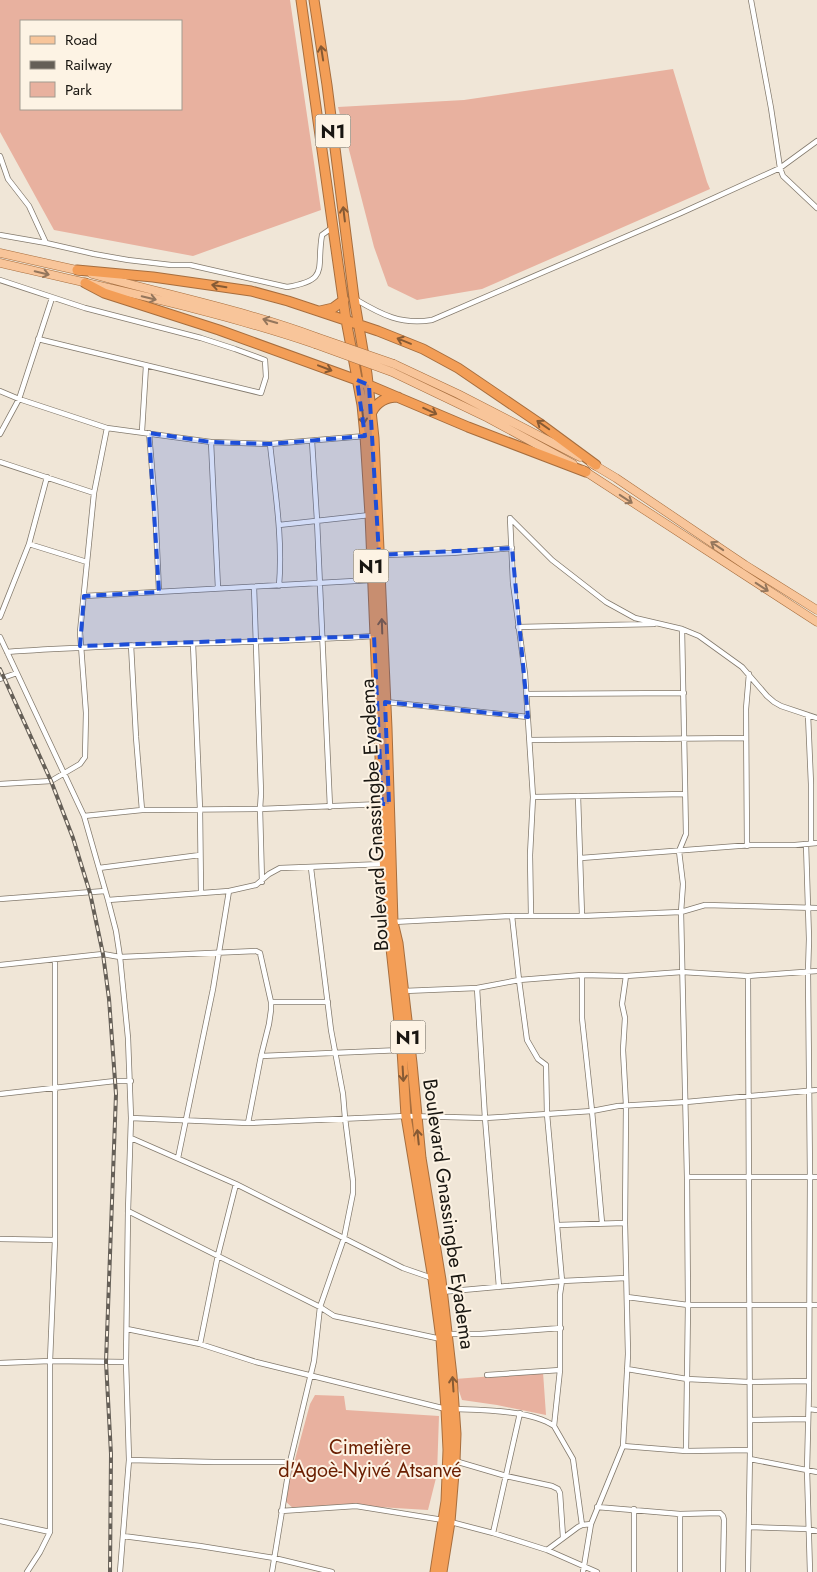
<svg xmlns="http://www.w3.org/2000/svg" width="817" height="1572" font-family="Jost,sans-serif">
	<rect width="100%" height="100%" fill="#f0e6d7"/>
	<!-- green -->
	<path fill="#e8b19f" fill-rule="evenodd" d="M0 0H290L321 210 193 256 54 230 0 132ZM21 21H181V109H21Z
		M673 69 707 182 710 189 482 289 417 300 388 286 374 247 338 107 464 100Z
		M543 1372 546 1415 497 1405 462 1400 455 1379Z
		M315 1395 344 1396 346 1410 439 1416 437 1474 428 1510 345 1505 295 1510 284 1500 310 1404Z"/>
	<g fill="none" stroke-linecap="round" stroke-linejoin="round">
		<!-- street casing -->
		<g stroke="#837a6d" stroke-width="6">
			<path id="street" d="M751 0 771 108 780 168 783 176 817 208
				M0 156 8 179 29 206 46 243
				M0 235 46 243 94 254 128 260 171 265H190L287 287C330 280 316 269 322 235L333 227
				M0 280 85 308 201 338 235 349 265 360 266 377 261 393 38 339
				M355 299C382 315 401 325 432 320L681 213 780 168 817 141
				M0 391 19 399 107 428 211 442 270 444 365 436
				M142 431 146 366
				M149 433 155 504 159 592
				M0 434 19 399 52 298
				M312 441 317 520 330 807
				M211 442 218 588
				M270 444C275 491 283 538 279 586
				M0 462 94 493
				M510 518 513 583 525 674 533 797 530 855 531 916
				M511 519 552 560 606 602 635 618 682 629 699 636 742 667 767 696 774 702 781 706 817 718
				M279 525 370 515
				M29 544 87 562
				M380 555 452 553 512 548
				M254 587 261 793 260 809 262 882
				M84 596 373 580
				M0 617 29 544 47 477
				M518 627 654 624
				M682 629 686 834 679 851 683 884 681 912 687 1177 688 1305 686 1451
				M0 637 84 816 108 900 116 931 120 957 128 1038 131 1118 128 1211 126 1362 129 1460 120 1572
				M193 644 200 809 201 893
				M131 645 136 737 142 810
				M7 652C129 643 252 644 374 636
				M0 679 17 673
				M527 694 684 693
				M386 702 528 717
				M808 715 811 784V843
				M530 740 745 738
				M0 784 51 781 80 764 85 757 86 713 80 632 94 493 107 428
				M578 796 582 916
				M533 797 685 794
				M84 816 142 810 260 809 383 804
				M806 844 809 939 808 972 810 1177 809 1389 807 1470 810 1572
				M747 846 746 709 749 674
				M581 858 751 845H795L817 843
				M99 868 200 855
				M0 899 105 891
				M108 900 229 891 256 885 269 874 280 868 384 864
				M512 916 519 980 527 1040 538 1059 546 1065 547 1114 562 1281 560 1294V1370L554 1426
				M393 922 512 916H582L681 912 705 905 817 908
				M0 965 103 954 120 957 256 951 260 953 271 1002V1010L269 1024 261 1056
				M582 975V1018L592 1111 602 1223
				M748 976 750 1450 748 1572
				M477 988 485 1118 499 1287
				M404 991 477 988 519 980 582 975 626 976 682 972 748 976 817 971
				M271 1002H328
				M0 1094 115 1081H131
				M131 1118 248 1123 406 1116 485 1118 547 1114 592 1111 618 1106 686 1102 817 1090
				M248 1123 261 1056 402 1050
				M131 1138 236 1184 403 1268 432 1278
				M178 1158 213 989 229 891
				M687 1177H817
				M128 1211 320 1307 334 1316 441 1339
				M558 1225 625 1223
				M0 1239 55 1240
				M441 1292 562 1281 626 1278
				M627 1297 688 1305H817
				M127 1329 200 1344 256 1362 446 1409
				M449 1334H480L561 1328
				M200 1344 218 1255 236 1184
				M0 1363 50 1361 126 1362
				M627 1369 687 1379 749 1382 809 1381
				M487 1375 560 1370
				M454 1409C482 1410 531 1410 554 1426L573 1459 582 1525
				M809 1409 817 1410
				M750 1420 808 1419
				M623 1446 686 1451 750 1450
				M750 1459 817 1472
				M129 1460 214 1462H290
				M455 1461 506 1476 552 1486 558 1489 560 1493 563 1537
				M597 1507 680 1514 720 1513 723 1516 724 1520 723 1572
				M634 1509V1572
				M281 1511 356 1506 443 1520 493 1533 547 1550 597 1572
				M680 1514V1572
				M0 1521 50 1532
				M749 1527 808 1529 817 1531
				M493 1533 520 1413
				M123 1536 200 1546 274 1558 332 1572
				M547 1550 578 1527 582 1525 591 1524
				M27 1572 40 1552 50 1532V1361L55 1240V960
				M272 1572 290 1462 314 1361 320 1307 344 1238 353 1193V1181L345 1118 343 1094 331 1030 311 868
				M583 1572 591 1524 623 1446 628 1354 625 1223 626 1105 623 1050 625 1018 622 1004 626 976"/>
		</g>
		<!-- primary casing -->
		<g stroke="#a76e3e" stroke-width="9">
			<path id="primary" d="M0 253 81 271
				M0 263C106 288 212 309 315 344
				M92 274C167 295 243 310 316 337
				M394 364 458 394 580 457
				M392 372 488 418 573 464
				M591 463 616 478 745 565 817 610
				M583 470 817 622"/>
		</g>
		<!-- highway casing -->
		<g stroke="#a76e3e" stroke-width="11">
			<path id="highway" d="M301 0 332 221 346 320 362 405 365 436 370 515 386 902 402 1050 406 1116 433 1279 441 1339 446 1409 448 1450 446 1501 435 1572
				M314 0 327 85 354 298 367 374 374 438 387 728 393 922 398 943 412 1063 421 1158 441 1280 452 1376 456 1434 455 1461 450 1522 442 1572
				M77 270 153 277 251 291 288 301 378 331 423 349 458 368 539 423 596 465
				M85 283 104 293 219 330 357 380 468 427 586 472
				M320 311 333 308 344 300
				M372 412C377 402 386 397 398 397"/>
		</g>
		<!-- street -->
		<use href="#street" stroke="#fff" stroke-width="4.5"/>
		<!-- primary -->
		<use href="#primary" stroke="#f8c59a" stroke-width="8"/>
		<!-- highway -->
		<use href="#highway" stroke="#f39e57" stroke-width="9"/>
		<!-- rail casing -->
		<g stroke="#655f57" stroke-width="4">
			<path id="rail" d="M0 669 51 781 73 838 90 893 103 954 109 999 116 1094 106 1362 111 1454 110 1572"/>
		</g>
		<!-- rail -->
		<use href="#rail" stroke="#fdf3e4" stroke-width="2" stroke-dasharray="5.5" stroke-linecap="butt"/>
		<!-- primary-bridge casing -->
		<g stroke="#a76e3e" stroke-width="9" stroke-linecap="butt">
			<path id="primary-bridge" d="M316 337 394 364
				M315 344 392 372"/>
		</g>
		<!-- primary-bridge -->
		<use href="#primary-bridge" stroke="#f8c59a" stroke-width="8"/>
	</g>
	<!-- one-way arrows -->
	<defs><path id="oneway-shaft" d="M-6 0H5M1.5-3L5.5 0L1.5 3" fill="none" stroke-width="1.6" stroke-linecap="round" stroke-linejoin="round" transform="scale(1.25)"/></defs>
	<g stroke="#865a34">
		<use href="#oneway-shaft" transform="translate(322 53) rotate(-99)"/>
		<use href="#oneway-shaft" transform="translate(344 214) rotate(-97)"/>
		<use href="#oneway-shaft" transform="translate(219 286) rotate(-171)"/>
		<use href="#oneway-shaft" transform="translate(404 341) rotate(-158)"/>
		<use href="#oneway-shaft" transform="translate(325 368) rotate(21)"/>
		<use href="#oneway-shaft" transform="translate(430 411) rotate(25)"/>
		<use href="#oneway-shaft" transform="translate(363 417) rotate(84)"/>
		<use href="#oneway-shaft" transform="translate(543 425) rotate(-145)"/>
		<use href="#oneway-shaft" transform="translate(382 626) rotate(-92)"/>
		<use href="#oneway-shaft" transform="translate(403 1074) rotate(87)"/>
		<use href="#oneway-shaft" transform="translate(418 1137) rotate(-96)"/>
		<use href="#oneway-shaft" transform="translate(453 1384) rotate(-94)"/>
	</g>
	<g stroke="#94765c">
		<use href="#oneway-shaft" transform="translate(42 273) rotate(13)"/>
		<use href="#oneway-shaft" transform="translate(149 298) rotate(14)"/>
		<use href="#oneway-shaft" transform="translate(270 321) rotate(-164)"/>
		<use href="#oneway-shaft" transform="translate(626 499) rotate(33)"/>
		<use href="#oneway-shaft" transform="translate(717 546) rotate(-146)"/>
		<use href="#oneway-shaft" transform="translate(762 587) rotate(33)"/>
	</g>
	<!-- marked area -->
	<path fill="#1d4ed8" fill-opacity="0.2" stroke="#1d4ed8" stroke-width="4" stroke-dasharray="10 6" stroke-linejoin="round" d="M357 380 369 385 379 555 512 548 528 717 385 702 389 804H382L374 636 80 646 84 596 159 592 149 433 211 442 270 444 365 436Z"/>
	<g text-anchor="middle" stroke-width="4" stroke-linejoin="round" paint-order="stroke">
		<!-- shield labels -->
		<g fill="#fdf3e4" stroke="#5d5850" stroke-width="1">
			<rect x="315.5" y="114.5" width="35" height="33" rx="4"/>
			<rect x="353.5" y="549.5" width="35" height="33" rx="4"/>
			<rect x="390.5" y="1020.5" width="35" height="33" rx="4"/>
		</g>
		<g font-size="19" font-weight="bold" fill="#191611">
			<text x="333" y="138">N1</text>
			<text x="371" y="573">N1</text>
			<text x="408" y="1044">N1</text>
		</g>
		<!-- street labels -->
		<g font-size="20" fill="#191611" stroke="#fdf3e4">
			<text transform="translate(374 815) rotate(-93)" y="7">Boulevard Gnassingbe Eyadema</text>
			<text transform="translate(449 1214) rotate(82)" y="7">Boulevard Gnassingbe Eyadema</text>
		</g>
		<!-- park labels -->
		<g font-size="20" fill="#6a1e00" stroke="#fdf3e4">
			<text x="370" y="1454">Cimetière<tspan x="370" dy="23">d'Agoè-Nyivé Atsanvé</tspan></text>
		</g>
	</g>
	<!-- legend -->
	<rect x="20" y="20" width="162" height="90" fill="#fdf3e4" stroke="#a29b90"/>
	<rect x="30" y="36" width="25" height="8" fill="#f8c59a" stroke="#a29b90"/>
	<text x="65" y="45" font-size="15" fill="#191611">Road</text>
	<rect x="30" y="61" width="25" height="8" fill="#655f57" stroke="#a29b90"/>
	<text x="65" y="70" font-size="15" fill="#191611">Railway</text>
	<rect x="30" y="82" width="25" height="15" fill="#e8b19f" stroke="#a29b90"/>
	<text x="65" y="95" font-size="15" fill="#191611">Park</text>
</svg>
